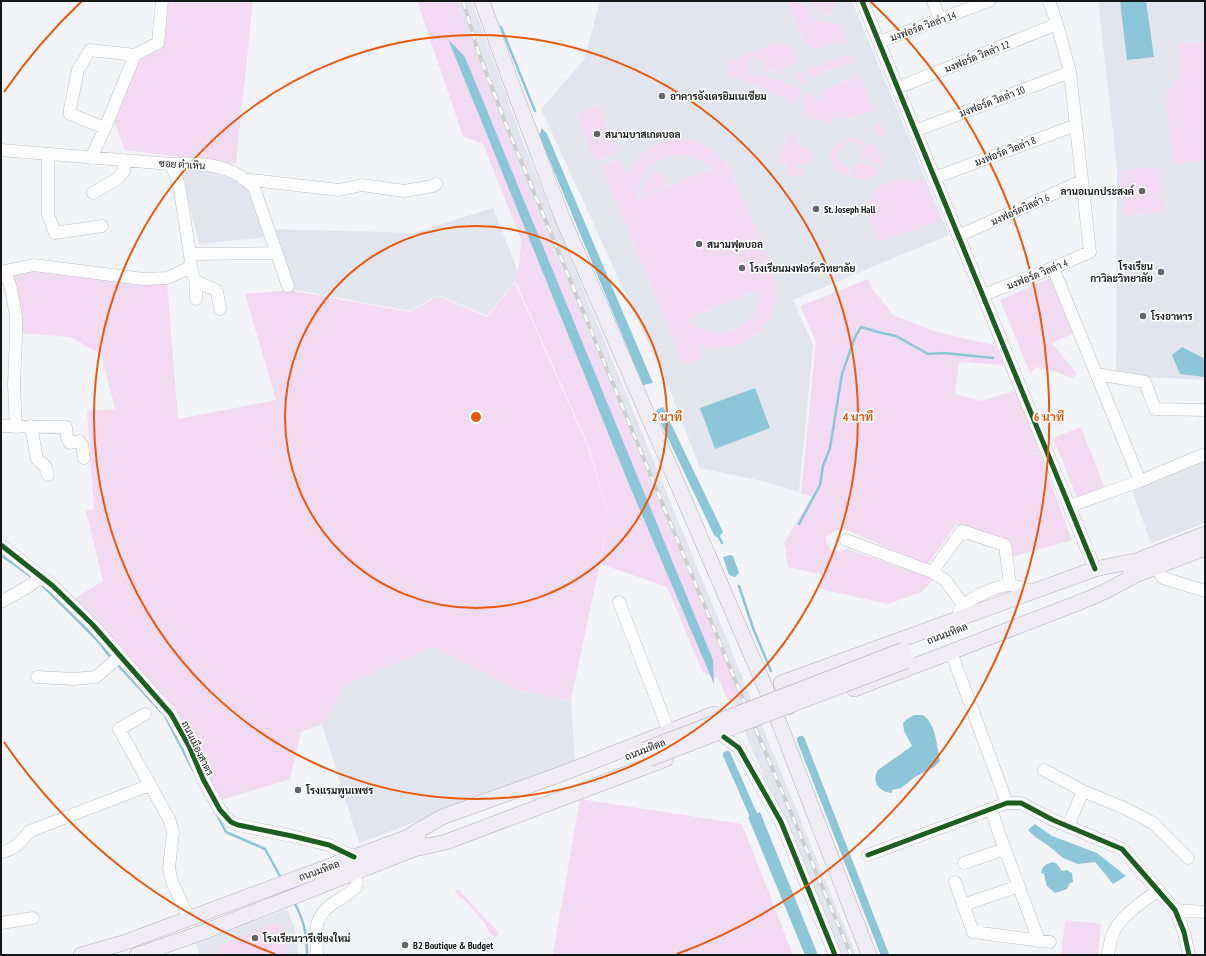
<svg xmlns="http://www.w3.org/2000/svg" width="1206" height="956" font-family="'PT Sans Narrow',Sarabun,sans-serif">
	<rect width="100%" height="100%" fill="#f3f4f7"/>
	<!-- built -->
	<path fill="#e3e5ee" d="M453 1H472L523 142 856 955H841L751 747 649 489 507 151Z
		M600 1H852L949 235 793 300 813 345 799 492 766 482 700 468 671 393 541 109 584 60Z
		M1098 1H1205V380L1116 376 1117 169Z
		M180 169 217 171 252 187 267 237 199 244Z
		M493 208 520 276 487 316 438 295 409 311 290 289 275 229 413 233Z
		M1205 461V523L1151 543 1132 490Z
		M433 647 518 690 571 700 575 763 359 843 322 724 347 684Z
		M287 909 296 932 298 955H199L197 944Z"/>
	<!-- green -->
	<path fill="#f2dbf2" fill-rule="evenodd" d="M165 1H253L236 164 125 150 114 121 139 57 157 49Z
		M417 1H456L513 153 739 695 728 701 718 678 703 673 667 587 601 564 606 534 571 700 518 690 433 647 347 684 322 724 301 732 290 779 218 801 188 731 176 709 72 600 103 581 86 511 94 509 87 411 115 409 101 354 70 337 19 333 9 273 35 267 167 282 178 419 276 400 245 294 289 290 409 312 438 296 487 317 515 283 588 447 608 514 589 447 515 280 519 267 521 239 483 144 463 136Z
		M787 1H797L805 5C808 16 816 22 828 23 832 23 834 22 838 23L847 43 843 44 841 39C834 42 825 48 818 49 802 51 792 12 787 1Z
		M812 1H836C836 7 834 11 829 15 820 15 814 10 812 1Z
		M1178 42H1205V160L1173 164 1166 95 1181 72Z
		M777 43 790 47 798 60 797 63 783 69 782 70 784 75 768 69 767 71 763 68 765 61 753 55 746 71 758 77 761 71 766 73 765 76 773 79 774 78 801 89 796 103 726 73 730 64 726 62Z
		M851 53 856 65 852 66 850 62 810 78 807 70Z
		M802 71 807 81 805 83 797 80 795 76 796 74Z
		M860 74 874 111 849 119 837 116 829 123 801 113 804 105 801 103 806 93 820 99 824 90Z
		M598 104 617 152 595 162 576 115Z
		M880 121 887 139 877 134 873 125Z
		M789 133 796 136 794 143 813 151 807 166 796 163 795 167 806 171 804 176 798 173 796 178 785 174 788 165 777 160Z
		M850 138 864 141 859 147C854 141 852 140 844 142L838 152V160L845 166 850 167 849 175C845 173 840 173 837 170 835 169 833 165 832 162 828 149 838 140 850 138Z
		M680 139C702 141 718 150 730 169 738 188 746 207 755 226 771 262 794 311 750 339 734 349 715 350 697 344L703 358 684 366 601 166 620 158 627 175C637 153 655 141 680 139ZM675 155C689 154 701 159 710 169L638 199C637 175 653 158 675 155ZM760 290C759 329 716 347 687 319Z
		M868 142C877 148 884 154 883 166L863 158 860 151Z
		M857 162 859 164 863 162 881 171C872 179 864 180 852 177L854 164Z
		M1159 167 1163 212 1124 216 1120 170Z
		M654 169 663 177 668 185 645 194 641 190Z
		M904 179 908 182H913L924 179 940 221 879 241 865 210 874 192 877 187Z
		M1051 278 1074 333 1052 343 1077 374 1072 378 1054 371 1036 367 1030 373 1000 300Z
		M868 279 872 288 893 315 931 330 957 337 995 345 1004 365 959 362 955 394 981 401 1017 390 1072 540 1012 557 1007 543 956 525 927 565 842 528 826 536V541L831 550 840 552 847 549 935 579 921 592 888 604 820 589 823 575 788 567 784 543 812 496 801 494 816 342 800 306Z
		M1081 427 1105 489 1078 500 1053 438Z
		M580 799 742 824 793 955H556L553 954Z
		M456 889 459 890 499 933 498 936 495 937 489 932 484 922 464 900 458 896 455 891Z
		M1065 920 1101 924 1098 955H1061Z
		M279 922 288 948 289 955H218L217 947Z"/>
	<!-- water -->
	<path fill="#8ec6d9" d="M1120 1H1146L1154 57 1127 60Z
		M448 39 465 57 713 660 714 684 628 482Z
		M542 128 547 134 653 383 643 385 539 135Z
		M1182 347 1203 358 1205 357V377L1180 374 1172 355Z
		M755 388 770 428 715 449 700 408Z
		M663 407 723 532 718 538 714 535 655 411Z
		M730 555 733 556 739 573 735 577 729 575 723 557Z
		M914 715H923C936 724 937 746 940 761L934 767 915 777 901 788 892 790V793C879 792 871 782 878 770L912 746 904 731 903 723 907 719Z
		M760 812 818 955H805L748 817Z
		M1035 824 1052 836 1097 853 1126 876 1113 884 1095 862 1078 864 1063 858 1049 846 1035 837 1028 830Z
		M1053 862 1057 864 1062 871 1067 870 1072 873 1073 882 1070 883 1067 889 1055 893 1047 886 1044 874 1041 873C1043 865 1046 864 1053 862Z"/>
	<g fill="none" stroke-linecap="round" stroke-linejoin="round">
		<!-- stream -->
		<path stroke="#8ec6d9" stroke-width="2.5" d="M501 27 535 111
			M799 524 820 485 823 466 830 448 842 374 855 337 861 327 878 332 896 336 928 354 944 353 993 358
			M718 535 722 543
			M1 555 33 578
			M43 586 97 640 111 658
			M739 586 753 628 771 671
			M116 663 165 716 193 770
			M216 813 226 832 265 849 281 878
			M294 902C304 920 307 934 307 955"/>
		<!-- canal -->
		<path stroke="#8ec6d9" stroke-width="8" d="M801 740 885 955
			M727 755 757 823"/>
		<!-- minor casing -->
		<g stroke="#c0c1c3" stroke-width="13">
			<path id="minor" d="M862 1 1095 569
				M933 1 940 20
				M879 42 989 1
				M897 88 1057 24
				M105 128 70 114V109L78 70 90 50 135 55
				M915 131 1070 72
				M1 150 171 164C199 162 235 165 254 188L288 286
				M48 154V214L55 233 102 226
				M91 158 105 128 135 55 158 43 162 1
				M934 178 1076 125
				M243 179 339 190 362 185 404 191 433 186 436 184
				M93 193 117 179 124 171 123 160
				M958 236 1082 181
				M190 254 277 253
				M191 266C193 287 203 282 217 291L220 309
				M1053 268 1140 481
				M5 271 11 288 16 316V337L14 385 16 427
				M1 272 34 265 143 279 167 278 185 270 191 266 190 254 179 185 171 164
				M196 282V299
				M983 295 1053 268 1090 252 1070 72 1057 24 1049 1
				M1096 374 1145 382 1155 409 1205 410
				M1 426 66 427 67 438 70 443 79 441 82 445 84 458
				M31 426 37 459 45 466 48 475
				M1070 506 1140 481 1205 454
				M846 540 932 572 945 580 963 605
				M1 545 53 586 93 625 171 714 189 746 203 779 220 810 231 822 238 825 292 836 329 845 354 857
				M1155 567 1163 578 1205 591
				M932 572 962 531 1005 545 1010 585
				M1 602 29 586 41 577
				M619 602 669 732
				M959 611C967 599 996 585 1011 585 1017 586 1025 589 1032 591
				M951 652 1007 803
				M37 677 74 679 96 677 120 656
				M145 714 119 729 169 819 173 832 169 868 172 882 189 918
				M724 737 739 748 781 822 835 955
				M1044 770 1083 791 1124 808 1153 823 1188 858
				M991 809 1000 836 1039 941
				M1068 826 1083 791
				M1 852C15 850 22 841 30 831L150 785
				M868 855 1007 803H1021L1053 820 1122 849 1175 910 1184 932 1189 955
				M964 863 1005 849
				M955 882 973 932 1050 942
				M963 905 1019 886
				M1175 910 1205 912
				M1 923 33 918
				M317 955C316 931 312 917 335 902 342 898 350 893 356 887L357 883 354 873
				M1108 955C1109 949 1110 942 1112 936 1119 916 1142 902 1159 890"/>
		</g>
		<!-- major casing -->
		<g stroke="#b3afbd" stroke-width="16">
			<path id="major" d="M482 1 511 82 562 217 766 689 869 955
				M1126 565 1205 534
				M1128 578 1205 548
				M854 689 951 652 1088 599 1106 591 1136 575
				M789 707 781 683 1095 569 1135 561
				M409 836 442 817 561 774 714 714 723 734
				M414 849 446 842 666 759
				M81 955 123 943 419 833
				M137 955 201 933 424 845"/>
		</g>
		<!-- minor -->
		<use href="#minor" stroke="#fdfdfe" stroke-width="12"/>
		<!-- major -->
		<use href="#major" stroke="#efecf4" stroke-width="15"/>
		<!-- rail casing -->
		<g stroke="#cecece" stroke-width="4">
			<path id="rail" d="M463 1 478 51 505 122 738 687 851 955"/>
		</g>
		<!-- rail -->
		<use href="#rail" stroke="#fff" stroke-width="2.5" stroke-dasharray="8" stroke-linecap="butt"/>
		<!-- major-bridge casing -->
		<g stroke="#b3afbd" stroke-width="16" stroke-linecap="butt">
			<path id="major-bridge" d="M644 750 903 650
				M649 759 906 661"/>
		</g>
		<!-- major-bridge -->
		<use href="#major-bridge" stroke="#efecf4" stroke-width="15"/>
		<!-- cycleway casing -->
		<g stroke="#fff" stroke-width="8">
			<path id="cycleway" d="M862 1 1095 569
				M1 545 53 586 93 625 171 714 189 746 203 779 220 810 231 822 238 825 292 836 329 845 354 857
				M724 737 739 748 781 822 835 955
				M868 855 1007 803H1021L1053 820 1122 849 1175 910 1184 932 1189 955"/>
		</g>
		<!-- cycleway -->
		<use href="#cycleway" stroke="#1b5e20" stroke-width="5"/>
	</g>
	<!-- distance rings -->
	<g fill="none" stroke="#e8590c" stroke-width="2">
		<circle cx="476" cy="417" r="191"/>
		<circle cx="476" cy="417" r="382"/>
		<path d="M275 954A573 573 0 0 1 4 742M4 92A573 573 0 0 1 82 1M870 1A573 573 0 0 1 677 954"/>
	</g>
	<!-- markers -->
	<g fill="#636466" stroke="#fff" stroke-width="1.5">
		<circle cx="662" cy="96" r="4"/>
		<circle cx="597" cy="134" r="4"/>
		<circle cx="1142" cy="191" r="4"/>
		<circle cx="816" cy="209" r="4"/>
		<circle cx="699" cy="244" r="4"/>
		<circle cx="742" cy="268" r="4"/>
		<circle cx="1161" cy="272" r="4"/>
		<circle cx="1143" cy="316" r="4"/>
		<circle cx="298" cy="790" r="4"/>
		<circle cx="255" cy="938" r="4"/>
		<circle cx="405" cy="945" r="4"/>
	</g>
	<g text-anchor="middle" stroke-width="3.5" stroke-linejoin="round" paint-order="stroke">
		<!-- street labels -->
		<g font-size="10" fill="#151618" stroke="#fff">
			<text transform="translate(923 26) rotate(-20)" y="4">มงฟอร์ด วิลล่า 14</text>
			<text transform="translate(977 56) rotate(-22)" y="4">มงฟอร์ด วิลล่า 12</text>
			<text transform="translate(992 101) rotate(-21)" y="4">มงฟอร์ด วิลล่า 10</text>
			<text transform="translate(1005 151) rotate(-21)" y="4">มงฟอร์ด วิลล่า 8</text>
			<text transform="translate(182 164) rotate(3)" y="4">ซอย ต๋าเหิน</text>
			<text transform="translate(1020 209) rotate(-24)" y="4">มงฟอร์ตวิลล่า 6</text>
			<text transform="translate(1037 274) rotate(-22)" y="4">มงฟอร์ด วิลล่า 4</text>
			<text transform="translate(947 633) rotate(-21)" y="4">ถนนมหิดล</text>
			<text transform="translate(198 748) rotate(64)" y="4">ถนนเมืองสาตร</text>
			<text transform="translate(645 749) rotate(-21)" y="4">ถนนมหิดล</text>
			<text transform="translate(319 870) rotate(-20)" y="4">ถนนมหิดล</text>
		</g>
		<!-- poi labels -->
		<g font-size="10" font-weight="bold" fill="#151618" stroke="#fff" text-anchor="start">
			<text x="670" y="100">อาคารอังเดรยิมเนเซียม</text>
			<text x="605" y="138">สนามบาสเกตบอล</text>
			<text x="1134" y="195" text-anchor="end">ลานอเนกประสงค์</text>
			<text x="824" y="213">St. Joseph Hall</text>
			<text x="707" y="248">สนามฟุตบอล</text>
			<text x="1153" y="270" text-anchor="end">โรงเรียน<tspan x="1153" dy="12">กาวิละวิทยาลัย</tspan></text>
			<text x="750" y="272">โรงเรียนมงฟอร์ตวิทยาลัย</text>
			<text x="1151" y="320">โรงอาหาร</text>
			<text x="306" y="794">โรงแรมพูนเพชร</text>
			<text x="263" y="942">โรงเรียนวารีเชียงใหม่</text>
			<text x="413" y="949">B2 Boutique &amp; Budget</text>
		</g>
	</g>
	<circle cx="476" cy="417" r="6" fill="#e8590c" stroke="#fff" stroke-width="2"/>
	<g font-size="12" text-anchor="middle" font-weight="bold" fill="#e8590c" stroke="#fff" stroke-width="3.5" stroke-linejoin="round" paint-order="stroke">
		<text x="667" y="421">2 นาที</text>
		<text x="858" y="421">4 นาที</text>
		<text x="1049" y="421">6 นาที</text>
	</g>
	<!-- border -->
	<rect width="1206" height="956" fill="none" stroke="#151618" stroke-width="4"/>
</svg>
